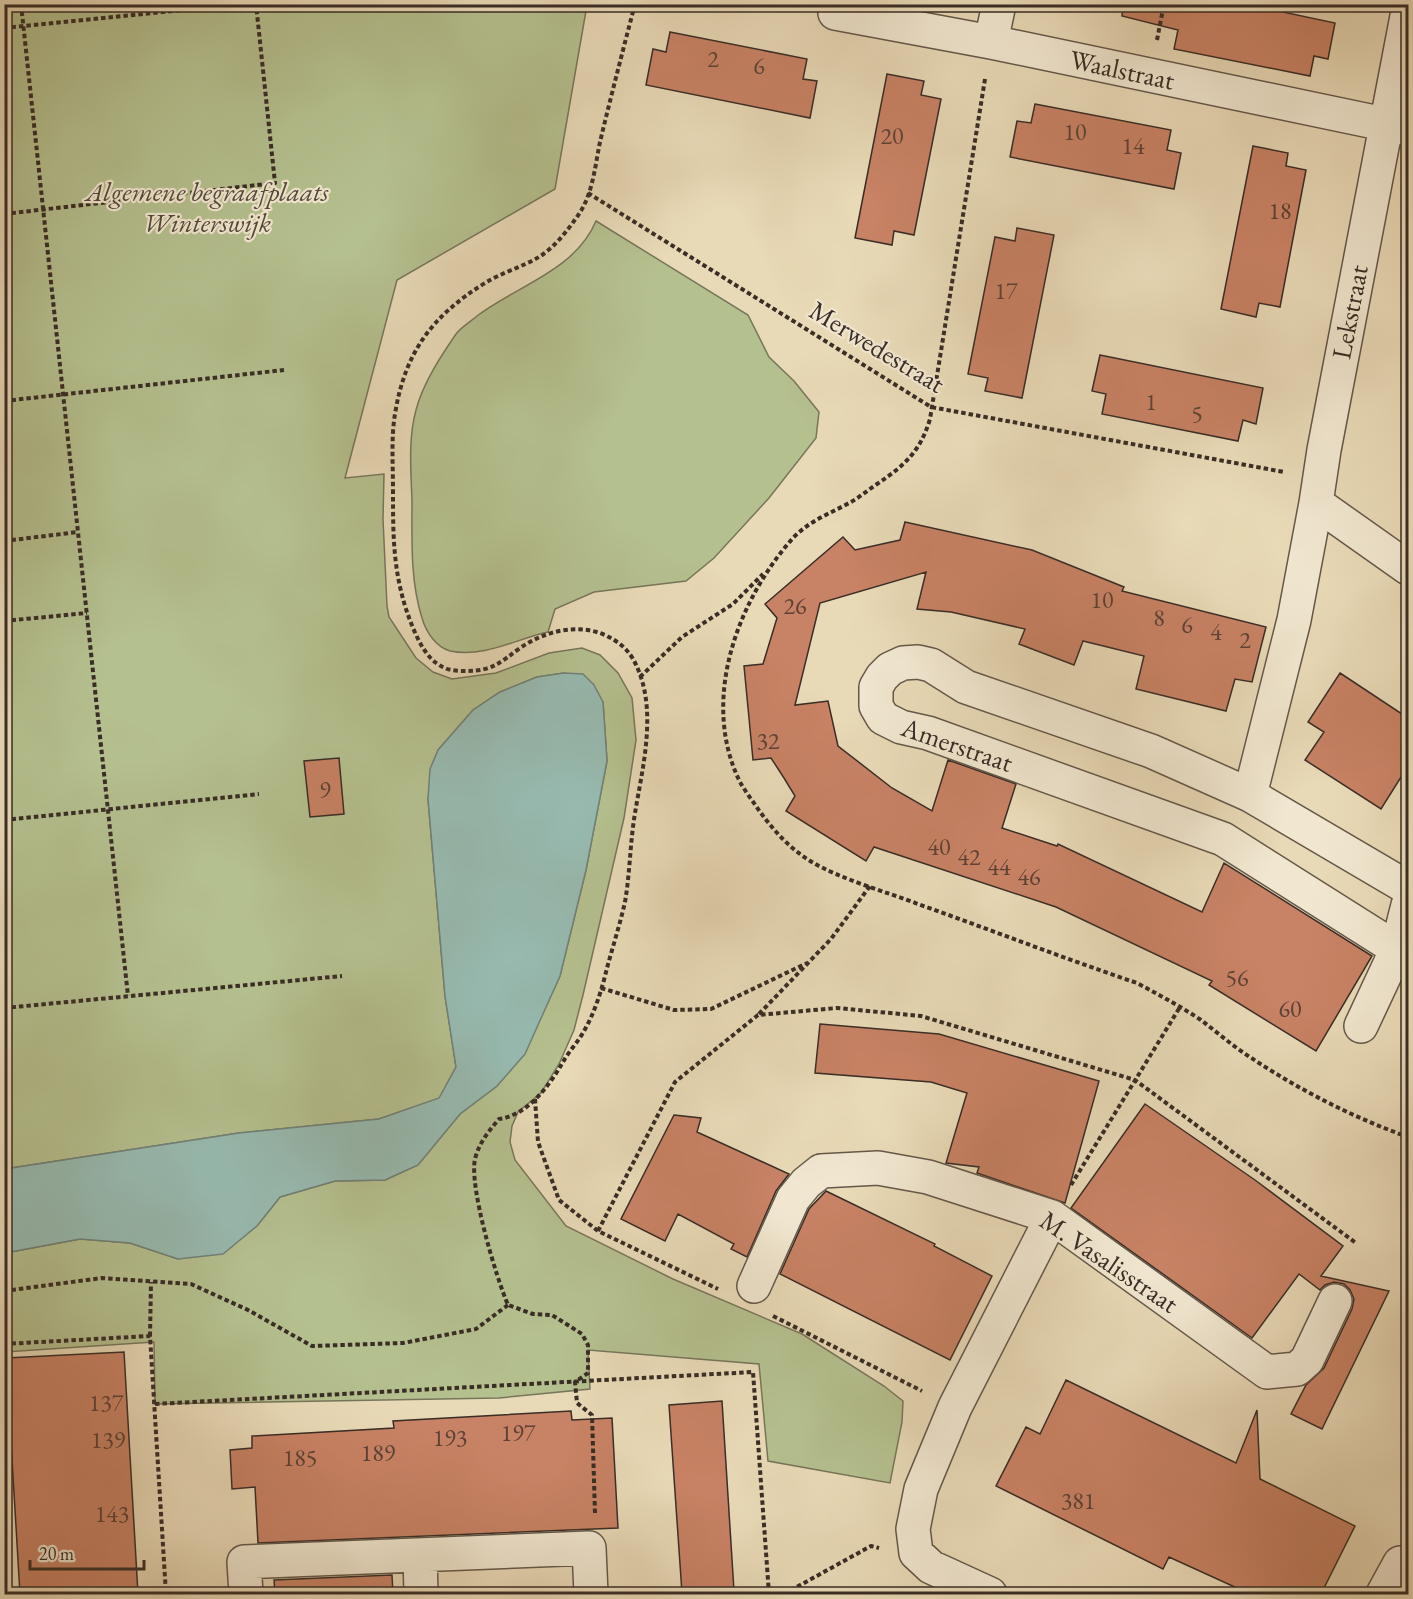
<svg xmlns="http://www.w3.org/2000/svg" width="1413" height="1599" font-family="'EB Garamond',serif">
	<rect width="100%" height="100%" fill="#e9dab7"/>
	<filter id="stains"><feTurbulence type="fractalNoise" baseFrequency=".00333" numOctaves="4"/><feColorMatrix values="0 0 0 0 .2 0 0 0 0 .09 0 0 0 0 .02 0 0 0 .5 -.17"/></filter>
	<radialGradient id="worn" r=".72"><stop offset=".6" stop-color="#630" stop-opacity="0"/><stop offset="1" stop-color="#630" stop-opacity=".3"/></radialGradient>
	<!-- green -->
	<path fill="#b5c08f" stroke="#77765a" stroke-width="1.5" d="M5 5H587L555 189 397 280 345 478 384 474 383 519 387 606 389 617 416 658 433 672 452 679 496 673 549 653 582 648 600 655 618 673 632 698 636 740 624 818 583 995 574 1030 559 1064 541 1093 518 1112 512 1126 510 1142 515 1160 566 1226 673 1279 802 1334 884 1386 903 1401 902 1422 890 1483 768 1461 759 1364 588 1350 590 1389 499 1398 155 1404 154 1342 5 1352V1253L80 1239 130 1243 178 1259 257 1226 280 1197 335 1181 385 1180 418 1165 460 1114 497 1086 524 1054 560 976 586 870 607 761 603 702 564 673 537 677 500 692 473 710 438 750 428 799 445 996 456 1067 439 1099 379 1119 239 1133 5 1169Z
		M596 221 748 315 769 357 794 381 819 412 816 438 769 498 714 558 686 581 594 592 555 609 548 632C516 639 484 658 450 651 436 647 426 632 422 618 410 580 412 539 412 501 411 471 408 439 416 410 423 383 441 356 456 334 461 327 470 322 477 316 516 286 575 271 596 221Z"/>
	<!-- water -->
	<path fill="#97bab0" stroke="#718279" stroke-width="1.5" d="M564 673 583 674 594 685 603 702 607 761 586 870 560 976 525 1054 497 1086 460 1114 418 1165 385 1180 335 1181 280 1197 257 1226 223 1254 178 1259 130 1243 80 1239 5 1253V1169L239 1133 379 1119 439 1098 456 1067 445 996 428 799 430 769 438 750 473 710 500 692 537 677Z"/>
	<!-- building -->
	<path fill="#c88265" stroke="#392d26" stroke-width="1.5" d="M1123 4H1245L1335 23 1328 59 1314 56 1310 76 1174 49 1178 30 1122 16Z
		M670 32 807 59 803 79 817 81 810 118 646 85 653 49 666 52Z
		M887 74 924 81 921 95 941 99 914 235 894 231 892 245 855 238Z
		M1035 104 1171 130 1167 150 1181 153 1174 189 1010 157 1017 121 1031 123Z
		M1253 146 1288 153 1286 166 1306 170 1280 307 1259 303 1256 317 1221 309Z
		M1017 228 1054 235 1022 398 985 391 988 378 968 374 995 237 1015 241Z
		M1100 355 1263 388 1256 424 1243 420 1238 441 1102 414 1106 394 1092 391Z
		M905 522 1032 550 1124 587 1122 591 1266 627 1252 682 1235 679 1226 711 1136 689 1144 656 1083 641 1074 665 1019 644 1025 629 951 612 917 609 926 572 820 603 795 705 828 701 838 746 892 788 932 811 948 760 1016 784 1002 828 1057 846 1058 844 1202 912 1224 863 1372 956 1316 1051 1209 985 1212 981 1056 907 874 847 866 861 786 811 795 796 784 778 771 758 753 760 744 666 763 664 777 618 765 604 843 537 855 550 900 540Z
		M1340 673 1408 718V766L1381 809 1305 760 1324 732 1308 722Z
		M339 758 344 814 310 817 304 761Z
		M820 1024 939 1034 1099 1081 1065 1203 977 1173 979 1167 946 1163 967 1093 931 1082 815 1073Z
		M1145 1104 1255 1180 1343 1246 1321 1276 1389 1291 1322 1429 1291 1414 1306 1385 1324 1368 1352 1309 1354 1299 1350 1290 1344 1284 1334 1282 1325 1285 1320 1290 1299 1274 1252 1338 1071 1208Z
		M674 1115 701 1118 697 1132 789 1174 776 1191 747 1257 731 1249 734 1244 678 1214 665 1241 621 1219Z
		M826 1191 935 1244 934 1246 992 1276 950 1360 780 1274 809 1209Z
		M124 1352 138 1594H20L6 1358Z
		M1066 1380 1236 1463 1257 1410 1260 1479 1355 1526 1321 1594H1250L1169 1557 1163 1569 996 1486 1026 1427 1040 1434Z
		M722 1401 734 1591 682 1593 669 1405Z
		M571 1411 572 1420 612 1418 618 1528 258 1543 255 1487 232 1489 230 1450 252 1448V1436L394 1428 393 1421Z
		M392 1575 393 1594H275L274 1580Z"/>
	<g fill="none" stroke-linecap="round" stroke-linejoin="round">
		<!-- minor casing -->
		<g stroke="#65584a" stroke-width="36">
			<path id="minor" d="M1408 11 1324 450 1316 503 1408 568
				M835 13 991 42 1408 129
				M991 42 999 4
				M1250 795 1294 620 1316 503
				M1397 949 1223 839 928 733 901 727 883 718 876 706V687L882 677 890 669 903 663 918 662 931 665 966 687 1151 751 1250 795 1408 888
				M1361 1026 1397 949 1408 905
				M754 1286 793 1199 806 1183 821 1171 878 1168 928 1177 1052 1217 1267 1372 1297 1369 1307 1360 1335 1301
				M420 1555 421 1594
				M246 1594 244 1562 589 1548 591 1594
				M990 1594 931 1567 916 1553 913 1529 921 1489 955 1407 1052 1217
				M1383 1594 1400 1563"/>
		</g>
		<!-- path -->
		<path stroke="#392d26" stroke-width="4" stroke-dasharray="4.5 3" stroke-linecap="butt" d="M21 4 128 996
			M4 28 242 4
			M1157 40 1164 4
			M985 79 930 419C920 452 905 465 877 484 868 490 860 497 851 502 831 513 809 521 793 538 737 601 700 701 740 782 745 791 752 800 758 809 773 830 790 849 812 862 840 879 887 892 918 904 991 930 1063 958 1137 983 1159 995 1180 1006 1201 1020 1214 1030 1227 1041 1241 1051 1292 1086 1349 1116 1408 1137
			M588 193 931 407 1284 472
			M4 214 275 183 256 4
			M4 401 284 370
			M4 541 78 532
			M4 621 87 613
			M640 677 682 637 733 604 763 574
			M4 820 259 794
			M601 988 674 1010 711 1009 807 963
			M4 1008 342 976
			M759 1014 831 939 870 886
			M535 1099 538 1142 559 1200 598 1231 718 1289
			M1071 1185 1180 1007
			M598 1231 675 1082 758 1015 837 1008 921 1016 1135 1080 1356 1243
			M4 1291 102 1278 191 1284 248 1310 312 1346 403 1343 476 1329 508 1305
			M773 1316 922 1391
			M150 1336 151 1282
			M4 1344 150 1336 166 1594
			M155 1404 753 1372 769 1594
			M595 1513 592 1415 577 1403 575 1382 588 1373V1345L582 1334 552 1315 533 1314 508 1305C496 1277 469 1187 475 1159 479 1143 488 1132 499 1119 528 1115 549 1086 563 1062 569 1051 578 1042 584 1031 595 1012 602 989 607 968 613 946 620 924 625 902 630 873 630 843 635 813 643 765 659 705 633 659 626 647 617 641 605 635 577 623 545 631 520 648 501 662 492 671 467 671 461 671 451 671 445 668 428 661 420 644 413 628 393 579 393 541 393 489 393 464 391 438 395 414 405 352 432 316 485 283 501 273 522 267 539 257 555 247 568 230 579 214 593 193 595 166 600 142 611 96 623 50 635 4
			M784 1594 871 1546 879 1548"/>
		<!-- minor -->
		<use href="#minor" stroke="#f1e7d0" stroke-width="33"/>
	</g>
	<g text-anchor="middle" stroke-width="4.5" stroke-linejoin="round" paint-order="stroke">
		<!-- number labels -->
		<g font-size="24" fill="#5d4236">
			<text x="713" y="67">2</text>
			<text x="759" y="74">6</text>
			<text x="1075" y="140">10</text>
			<text x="892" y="144">20</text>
			<text x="1133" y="154">14</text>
			<text x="1280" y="219">18</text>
			<text x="1006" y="299">17</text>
			<text x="1151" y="410">1</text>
			<text x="1197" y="422">5</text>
			<text x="1102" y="608">10</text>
			<text x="795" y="614">26</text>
			<text x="1159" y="626">8</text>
			<text x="1187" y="633">6</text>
			<text x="1216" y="640">4</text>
			<text x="1245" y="648">2</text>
			<text x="768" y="749">32</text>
			<text x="325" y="798">9</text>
			<text x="939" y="855">40</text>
			<text x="969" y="865">42</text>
			<text x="999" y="875">44</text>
			<text x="1029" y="885">46</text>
			<text x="1237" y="986">56</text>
			<text x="1290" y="1017">60</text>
			<text x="106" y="1411">137</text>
			<text x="518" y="1441">197</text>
			<text x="450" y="1446">193</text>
			<text x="108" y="1448">139</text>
			<text x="378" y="1461">189</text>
			<text x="300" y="1466">185</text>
			<text x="1078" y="1509">381</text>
			<text x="112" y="1522">143</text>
		</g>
		<!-- street labels -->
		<g font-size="27" fill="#392d26" stroke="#f1e7d0">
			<text transform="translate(1122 70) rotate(12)" y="9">Waalstraat</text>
			<text transform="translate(1350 312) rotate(-79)" y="9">Lekstraat</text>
			<text transform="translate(877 347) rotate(31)" y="9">Merwedestraat</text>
			<text transform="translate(957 745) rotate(19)" y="9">Amerstraat</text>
			<text transform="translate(1109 1262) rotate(34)" y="9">M. Vasalisstraat</text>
		</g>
		<!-- park labels -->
		<g font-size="27" font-style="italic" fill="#524a3b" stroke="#f1e7d0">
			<text x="207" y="201">Algemene begraafplaats<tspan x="207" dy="31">Winterswijk</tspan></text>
		</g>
	</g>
	<!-- margin -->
	<rect width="1413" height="1599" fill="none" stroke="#e9dab7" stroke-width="24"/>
	<rect x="6" y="6" width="1401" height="1587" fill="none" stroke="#392d26" stroke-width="3"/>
	<rect x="12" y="12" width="1389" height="1575" fill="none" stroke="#392d26" stroke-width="1.5"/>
	<!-- scale -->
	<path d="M30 1560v9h114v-9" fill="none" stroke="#392d26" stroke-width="3"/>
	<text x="39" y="1560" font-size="18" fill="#392d26" stroke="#f1e7d0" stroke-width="4.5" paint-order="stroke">20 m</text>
	<rect width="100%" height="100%" filter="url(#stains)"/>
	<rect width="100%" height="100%" fill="url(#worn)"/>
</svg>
